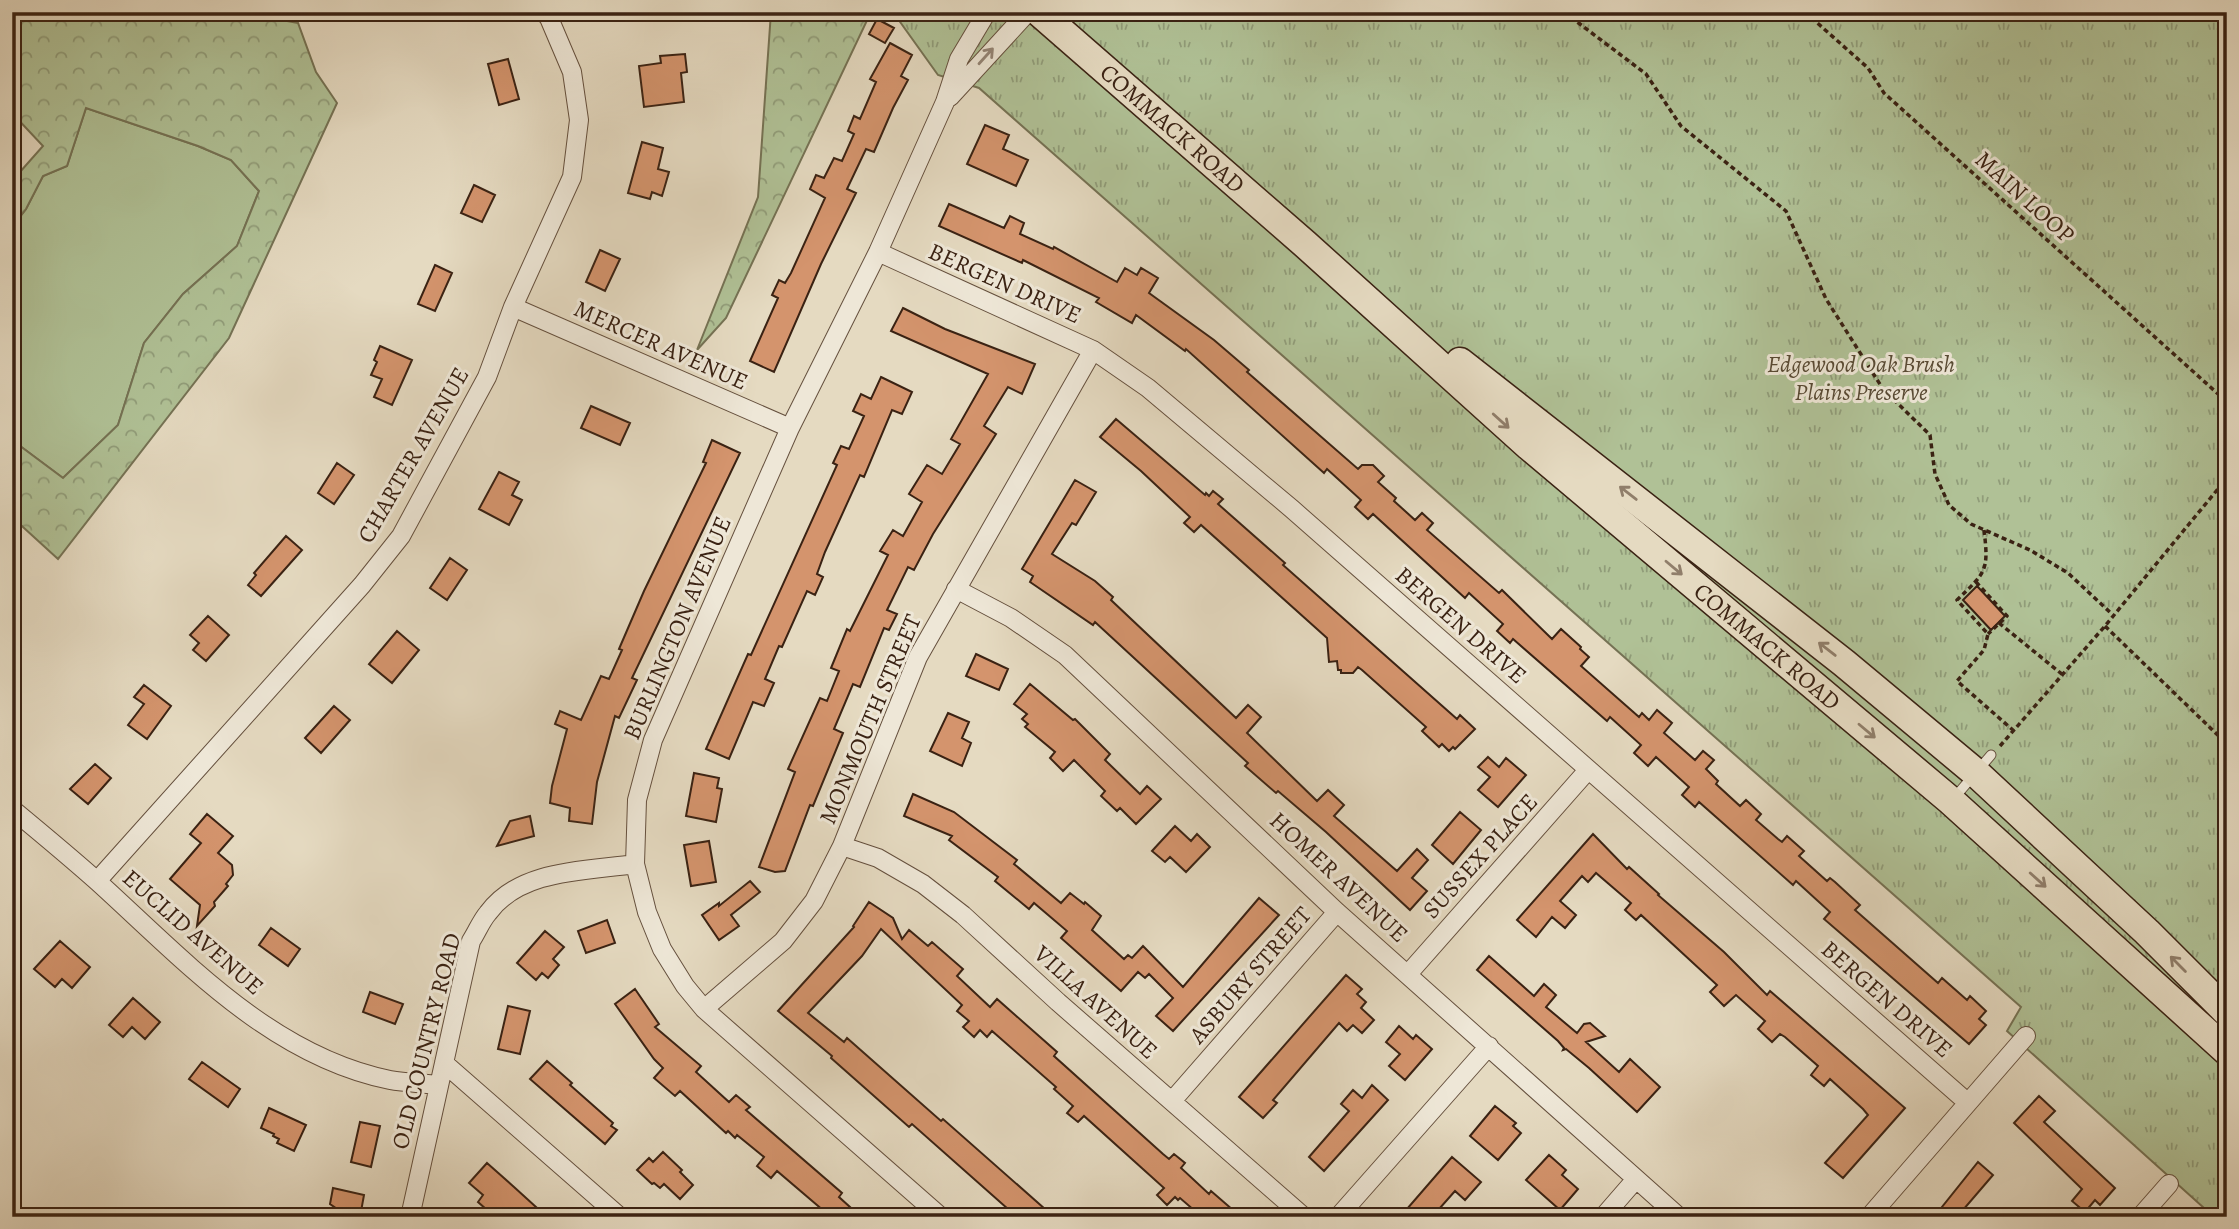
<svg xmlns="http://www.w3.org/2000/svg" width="2239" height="1229" font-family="Alegreya,serif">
	<defs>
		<pattern id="forest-crowns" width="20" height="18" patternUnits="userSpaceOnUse" patternTransform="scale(1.75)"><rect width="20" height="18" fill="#b0c196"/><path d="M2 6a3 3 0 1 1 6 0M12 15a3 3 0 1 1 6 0" fill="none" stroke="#909c79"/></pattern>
		<pattern id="park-tufts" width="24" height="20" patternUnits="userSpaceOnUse" patternTransform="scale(1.75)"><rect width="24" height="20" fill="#b0c196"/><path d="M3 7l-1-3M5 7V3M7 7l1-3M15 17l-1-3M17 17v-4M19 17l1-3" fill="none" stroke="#909c79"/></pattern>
	</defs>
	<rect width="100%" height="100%" fill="#e5dac1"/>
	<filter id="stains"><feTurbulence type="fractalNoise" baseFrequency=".00286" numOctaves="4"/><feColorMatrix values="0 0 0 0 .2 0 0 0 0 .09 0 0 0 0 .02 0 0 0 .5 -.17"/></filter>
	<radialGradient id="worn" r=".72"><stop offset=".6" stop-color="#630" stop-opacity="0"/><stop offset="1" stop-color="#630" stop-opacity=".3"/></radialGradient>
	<!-- grass -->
	<path fill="#b0c196" stroke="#757254" stroke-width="2" d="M86 108 198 146 231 160 259 191 237 246 183 294 144 343 118 425 63 478 12 440V227L26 209 43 176 67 166Z"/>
	<!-- forest -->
	<path fill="url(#forest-crowns)" stroke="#757254" stroke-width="2" d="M20 12H237L298 23 316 72 337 103 229 338 58 559 12 517V440L63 478 118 425 144 343 183 294 237 246 259 191 231 160 198 146 86 108 67 166 43 176 26 209 12 227V181L43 146 12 113V30Z
		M771 12H871L726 318 697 350 758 197Z"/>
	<!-- park -->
	<path fill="url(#park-tufts)" stroke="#757254" stroke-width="2" d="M893 12H2227V1217H2214L2007 1031 2021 1007 979 88 938 75Z"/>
	<!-- building -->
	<path fill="#d4946d" stroke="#3a2213" stroke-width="2" d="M877 19 894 28 885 43 869 34Z
		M890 43 912 55 901 76 908 80 893 108 874 152 866 149 847 189 856 193 821 264 774 372 750 361 778 298 772 295 779 280 785 283 791 273 825 198 810 189 816 175 824 178 834 158 842 161 854 134 848 131 854 116 860 119 876 82 870 79Z
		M685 54 687 72 681 73 684 102 644 107 639 66 661 63 660 56Z
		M508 59 519 99 499 105 488 64Z
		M985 125 1009 135 1003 149 1028 160 1016 186 967 164Z
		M642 142 663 148 658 169 669 172 662 196 652 192 650 199 628 193Z
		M474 185 495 195 482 222 461 213Z
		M949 204 1004 228 1010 216 1024 223 1020 234 1053 249 1054 247 1117 282 1125 268 1137 275 1141 268 1158 278 1149 293 1214 340 1249 370 1247 372 1358 469 1362 465H1373L1384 476 1378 482 1396 498 1394 501 1415 520 1422 513 1433 523 1427 530 1499 593 1502 590 1552 639 1561 629 1581 647 1580 649 1589 657 1581 666 1639 717 1642 713 1649 720 1657 710 1672 723 1664 733 1695 760 1703 751 1714 760 1706 769 1718 781 1716 784 1740 806 1746 800 1761 814 1756 820 1778 839 1782 842 1787 836 1804 851 1799 856 1827 881 1830 878 1835 882 1860 905 1855 910 1938 983 1942 978 1967 1000 1970 996 1986 1011 1979 1019 1986 1025 1969 1044 1824 919 1830 912 1796 881 1793 885 1699 802 1695 807 1682 795 1689 787 1656 757 1648 766 1634 753 1641 745 1610 717 1607 721 1513 639 1510 643 1497 631 1503 624 1469 593 1465 598 1373 514 1368 519 1355 507 1361 500 1327 469 1324 473 1186 349 1185 351 1136 315 1132 323 1096 302 1099 298 1023 260 1022 263 939 226Z
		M600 250 620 259 605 291 586 282Z
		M435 265 452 273 435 311 418 304Z
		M903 308 945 329 1035 364 1022 394 1008 387 984 426 996 434 933 534 914 570 908 567 887 610 897 614 889 630 884 628 860 687 853 684 834 729 843 733 813 806 810 805 785 871 775 872 759 867 795 772 788 769 820 698 827 701 839 671 831 668 847 629 850 631 888 555 880 551 893 530 903 536 922 502 909 494 927 465 942 474 960 444 951 439 988 374 891 331Z
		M380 346 412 360 392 405 374 397 382 379 371 375 377 362 374 360Z
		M881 377 912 392 902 414 892 410 864 477 860 475 825 552 817 574 823 577 815 595 807 591 782 647 779 646 765 679 774 683 764 706 753 702 729 759 706 749 748 654 751 655 837 465 833 463 841 446 849 449 864 416 853 411 861 394 871 399Z
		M591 406 630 423 620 445 581 428Z
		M1116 419 1205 495 1206 493 1209 496 1213 491 1223 499 1218 504 1285 563 1283 565 1457 719 1460 715 1475 729 1455 749 1453 747 1449 751 1442 744 1439 747 1422 731 1426 727 1362 670 1358 667 1353 673H1341V670H1338L1337 661 1329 662 1327 638 1201 525 1194 532 1184 523 1190 517 1141 471 1100 437Z
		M712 440 740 453 632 678 637 680 619 718 615 716 597 782 592 824 569 821 570 808 550 803 552 786 567 729 555 724 560 711 581 720 601 676 609 679 622 650 619 649 644 591 706 463 703 462Z
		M337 463 354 475 334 504 318 493Z
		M499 472 519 482 512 495 522 500 509 525 479 509Z
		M1075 480 1096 492 1076 525 1072 523 1052 554 1095 581 1113 597 1111 600 1236 718 1248 705 1261 717 1247 733 1317 801 1328 790 1344 805 1334 816 1397 871 1417 849 1428 860 1412 878 1427 891 1410 910 1326 832 1278 791 1276 793 1245 766 1248 763 1095 622 1093 625 1030 582 1033 576 1022 569Z
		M286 536 302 550 261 596 248 585 256 575 254 573Z
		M450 558 467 570 447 600 430 588Z
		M1977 586 2005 616 1991 630 1963 600Z
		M208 616 229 635 206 661 193 650 199 643 190 635Z
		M397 631 419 650 392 683 369 664Z
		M976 654 1008 669 999 690 966 676Z
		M1030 684 1073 720 1075 719 1110 754 1105 760 1140 794 1147 786 1161 799 1136 824 1120 808 1117 811 1101 796 1105 791 1074 760 1063 771 1050 758 1055 752 1025 727 1028 724 1022 719 1027 714 1014 704Z
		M144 685 171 706 147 739 128 725 144 704 134 697Z
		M334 706 350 720 321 753 305 738Z
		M948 713 969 722 962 738 971 743 962 766 930 751Z
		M1488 757 1499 767 1506 758 1526 775 1498 807 1478 790 1490 777 1478 767Z
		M95 764 111 778 88 804 70 789Z
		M694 773 719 778 717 788 722 789 716 822 686 816Z
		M913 794 954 812 1017 860 1014 864 1061 903 1070 893 1084 904 1085 902 1101 916 1092 930 1124 959 1128 955 1132 958 1143 946 1183 987 1259 898 1279 915 1173 1031 1156 1016 1173 998 1149 974 1145 978 1138 972 1121 991 1061 938 1067 931 1034 903 1029 909 995 881 998 877 949 840 952 836 904 816Z
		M1460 812 1481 830 1453 864 1432 845Z
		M207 814 233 836 218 853 232 865 233 875 226 884 228 886 214 902 215 906 197 926 200 905 170 879 201 843 190 834Z
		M530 816 534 836 497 846 510 821Z
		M1175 826 1191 841 1197 834 1210 847 1186 872 1170 857 1165 862 1152 851Z
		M1593 834 1627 869 1629 867 1659 894 1658 895 1724 952 1767 995 1770 991 1905 1108 1843 1178 1825 1163 1868 1115 1863 1109 1830 1079 1824 1086 1811 1075 1818 1066 1785 1037 1780 1034 1772 1042 1758 1029 1765 1021 1736 995 1724 1006 1710 992 1717 985 1641 915 1636 920 1625 910 1631 903 1596 873 1588 882 1582 876 1560 901 1576 915 1565 928 1552 917 1536 937 1517 920Z
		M709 841 716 882 691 886 684 845Z
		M750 881 760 892 731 915 739 926 719 940 702 915 719 903V906Z
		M869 902 893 918 902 939 909 930 928 946 932 942 963 969 957 976 990 1007 997 999 1057 1052 1054 1056 1163 1154 1169 1159 1174 1154 1185 1163 1181 1168 1209 1194 1211 1191 1241 1217H1202L1180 1198 1178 1200 1175 1197 1167 1205 1157 1195 1164 1188 1084 1116 1078 1122 1067 1113 1073 1106 1054 1089 1056 1087 992 1031 987 1037 980 1030 974 1037 963 1027 969 1021 957 1011 962 1005 881 929 862 956 808 1013 844 1042 847 1038 941 1121 943 1119 1054 1217H1017L912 1124 909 1127 831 1058 832 1056 778 1011 854 927 853 926Z
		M607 920 615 943 586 953 578 931Z
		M271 928 300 949 288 966 259 945Z
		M545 931 564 947 553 959 559 965 548 978 542 973 536 980 517 963Z
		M60 941 90 967 72 988 62 979 55 987 34 969Z
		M1489 956 1534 996 1544 984 1556 995 1546 1007 1577 1033 1584 1024 1590 1023 1605 1036 1586 1042 1619 1072 1630 1059 1660 1087 1637 1112 1589 1068 1566 1049 1563 1050 1564 1048 1558 1041 1477 970Z
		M1346 975 1362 989 1357 994 1366 1002 1361 1008 1374 1020 1362 1033 1353 1025 1347 1031 1339 1023 1273 1100 1277 1103 1263 1118 1239 1097Z
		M635 989 659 1024 655 1027 701 1066 696 1072 729 1102 736 1095 750 1107 746 1110 842 1193 839 1197 861 1217H831L777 1171 771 1178 757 1166 764 1157 737 1135 735 1138 728 1131 726 1133 680 1091 675 1096 654 1078 663 1068 654 1059 615 1004Z
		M370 992 403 1004 395 1024 363 1012Z
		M133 998 160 1022 145 1039 132 1027 123 1037 109 1025Z
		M508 1006 530 1011 520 1054 498 1049Z
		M1399 1026 1413 1039 1416 1035 1432 1049 1405 1080 1389 1066 1400 1054 1386 1042Z
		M547 1061 572 1083 570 1085 613 1123 611 1126 617 1130 605 1144 530 1079Z
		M202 1062 240 1089 228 1107 189 1079Z
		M1372 1085 1388 1100 1324 1171 1309 1157 1349 1111 1341 1104 1353 1090 1362 1098Z
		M2039 1096 2055 1111 2044 1122 2115 1188 2100 1205 2095 1200 2085 1212 2072 1201 2082 1189 2014 1123Z
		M1495 1106 1516 1123 1513 1126 1521 1133 1498 1160 1470 1136Z
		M269 1108 306 1125 294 1151 277 1143 279 1139 273 1136 274 1134 261 1128Z
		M360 1122 380 1126 371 1167 351 1162Z
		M663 1152 682 1170 680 1172 693 1185 680 1199 664 1184 660 1188 654 1183 652 1184 637 1170 649 1158 653 1162Z
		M1549 1155 1566 1170 1562 1175 1578 1189 1560 1210 1526 1180Z
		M1452 1157 1481 1182 1465 1200 1455 1191 1432 1217H1400Z
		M1978 1162 1993 1175 1957 1217H1934Z
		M487 1163 514 1187 547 1217H495L478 1202 483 1195 469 1183Z
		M333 1188 364 1195 360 1217H339L340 1211 330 1204Z"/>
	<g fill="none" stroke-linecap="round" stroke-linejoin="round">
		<!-- lane casing -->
		<g stroke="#65503e" stroke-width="11">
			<path id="lane" d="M1955 797 1991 755"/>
		</g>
		<!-- street casing -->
		<g stroke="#65503e" stroke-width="20">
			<path id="street" d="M950 97 1028 12
				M878 252 1093 350 1148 388 1292 509 1967 1102
				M513 307 790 428
				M956 589 1011 618 1065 655 1337 912 1679 1217
				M12 809C41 833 70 857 98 882 184 960 271 1056 390 1080 406 1083 423 1083 438 1085
				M842 846 878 858 923 884 963 915 1058 1002 1304 1217
				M97 881 362 585 401 536 487 377 513 307 572 177 579 120 572 72 549 18 544 12
				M1408 974 1588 770
				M704 1009 783 941 814 901 842 846 918 657 1093 350
				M444 1063 620 1217
				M1172 1101 1337 912
				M410 1217 471 941C477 932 481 921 488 913 520 869 586 871 635 864
				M941 1217 704 1009 685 986 662 949 647 912 635 864 637 800 653 740 790 428 878 252 945 102 959 59 987 12
				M1338 1217 1489 1046
				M1603 1217 1636 1179
				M1869 1217 2026 1036
				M2140 1217 2169 1184"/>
		</g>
		<!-- primary casing -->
		<g stroke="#3a2213" stroke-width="31">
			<g id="primary">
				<path id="s1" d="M1039 12 1305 244 1529 446 1951 801 2227 1051"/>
				<path d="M1460 362 1844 663 1976 773 2147 932 2227 1012"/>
			</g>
		</g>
		<!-- path -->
		<path stroke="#3a2213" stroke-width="3.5" stroke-dasharray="5 3.5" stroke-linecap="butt" d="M1564 12 1646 74 1681 126 1786 211 1826 299 1883 389 1930 435 1935 474 1949 505 1971 524 2030 550 2068 573 2114 616
			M1805 12 1868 68 1884 93 2227 402
			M1984 530C1989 571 1986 572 1957 600L1988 634 1984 650 1957 681 2014 731
			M1976 582 2007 616 1988 634
			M1999 623 2063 675
			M2105 626 2227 744
			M2000 746 2105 626 2227 478"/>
		<!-- lane -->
		<use href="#lane" stroke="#eee7d7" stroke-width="9"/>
		<!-- street -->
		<use href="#street" stroke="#eee7d7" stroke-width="18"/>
		<!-- primary -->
		<use href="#primary" stroke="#e5dac1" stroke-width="28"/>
	</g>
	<!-- one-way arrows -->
	<defs><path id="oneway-shaft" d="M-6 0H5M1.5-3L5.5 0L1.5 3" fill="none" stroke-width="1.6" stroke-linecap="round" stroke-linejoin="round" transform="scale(1.75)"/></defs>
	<use stroke="#948475" href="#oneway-shaft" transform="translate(986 56) rotate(-48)"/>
	<g stroke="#907e6a">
		<use href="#oneway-shaft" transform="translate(1501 421) rotate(42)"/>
		<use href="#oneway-shaft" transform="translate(1628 493) rotate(-142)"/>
		<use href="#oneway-shaft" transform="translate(1674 568) rotate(40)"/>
		<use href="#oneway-shaft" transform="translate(1827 649) rotate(-142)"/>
		<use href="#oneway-shaft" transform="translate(1867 731) rotate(40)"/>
		<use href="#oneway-shaft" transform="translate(2038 880) rotate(42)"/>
		<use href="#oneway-shaft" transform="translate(2178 964) rotate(-135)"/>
	</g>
	<g text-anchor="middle" stroke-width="6" stroke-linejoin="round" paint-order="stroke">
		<!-- street labels -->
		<g font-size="24" fill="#3a2213" stroke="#eee7d7">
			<text dy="8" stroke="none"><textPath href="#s1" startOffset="177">COMMACK ROAD</textPath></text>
			<text transform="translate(2025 197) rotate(42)" y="8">MAIN LOOP</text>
			<text transform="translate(1005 283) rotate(24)" y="8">BERGEN DRIVE</text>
			<text transform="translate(661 345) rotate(24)" y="8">MERCER AVENUE</text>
			<text transform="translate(413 455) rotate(-60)" y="8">CHARTER AVENUE</text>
			<text transform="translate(1461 625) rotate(41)" y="8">BERGEN DRIVE</text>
			<text transform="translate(677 628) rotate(-67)" y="8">BURLINGTON AVENUE</text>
			<text dy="8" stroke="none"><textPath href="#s1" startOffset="966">COMMACK ROAD</textPath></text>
			<text transform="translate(870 719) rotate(-67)" y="8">MONMOUTH STREET</text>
			<text transform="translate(1480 856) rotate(-48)" y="8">SUSSEX PLACE</text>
			<text transform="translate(1339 877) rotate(43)" y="8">HOMER AVENUE</text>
			<text transform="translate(193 932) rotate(41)" y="8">EUCLID AVENUE</text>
			<text transform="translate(1250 975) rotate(-49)" y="8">ASBURY STREET</text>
			<text transform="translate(1887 999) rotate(41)" y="8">BERGEN DRIVE</text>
			<text transform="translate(1096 1002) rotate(42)" y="8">VILLA AVENUE</text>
			<text transform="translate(426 1041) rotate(-76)" y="8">OLD COUNTRY ROAD</text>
		</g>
		<!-- park labels -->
		<g font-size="24" font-style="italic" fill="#584a34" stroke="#eee7d7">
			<text x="1861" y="372">Edgewood Oak Brush<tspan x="1861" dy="28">Plains Preserve</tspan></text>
		</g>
	</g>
	<!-- margin -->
	<rect width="2239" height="1229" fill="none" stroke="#e5dac1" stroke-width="42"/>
	<rect x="14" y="14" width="2211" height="1201" fill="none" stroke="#3a2213" stroke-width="3.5"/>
	<rect x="21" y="21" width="2197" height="1187" fill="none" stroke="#3a2213" stroke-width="2"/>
	<rect width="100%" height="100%" filter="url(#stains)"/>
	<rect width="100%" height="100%" fill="url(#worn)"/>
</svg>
